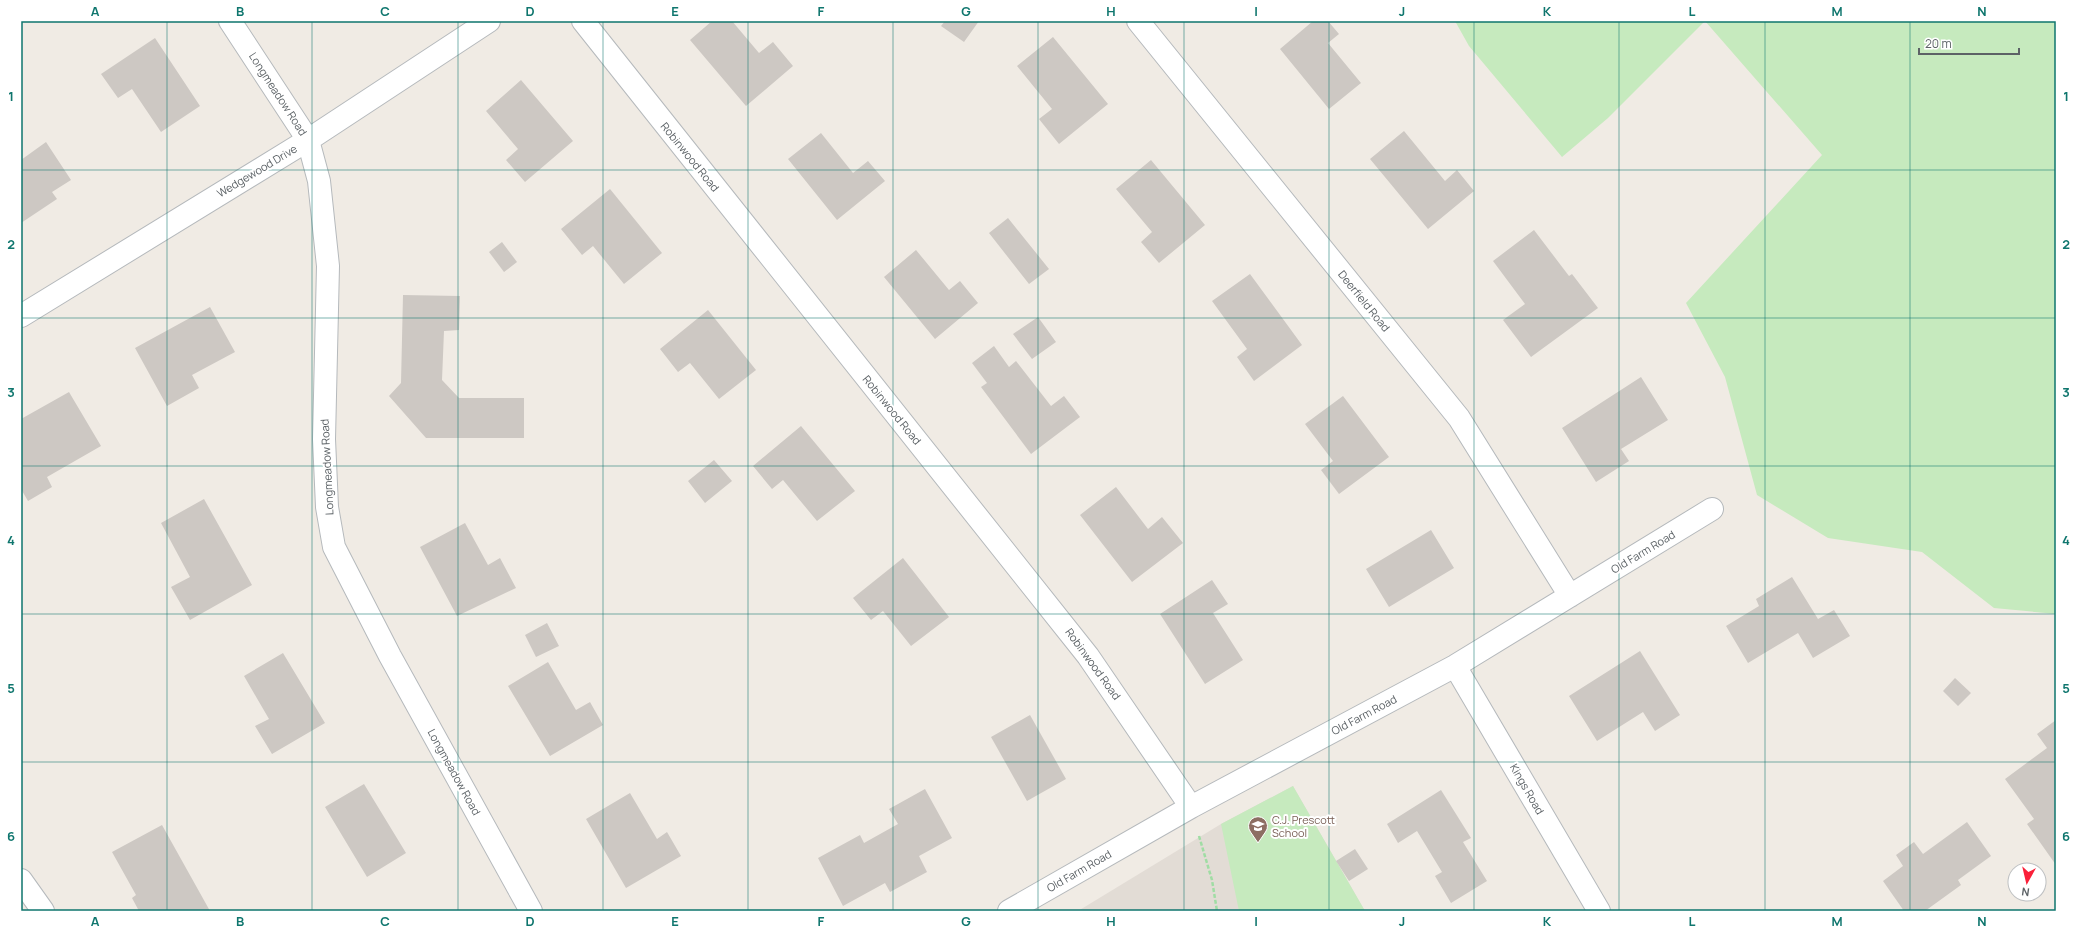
<svg xmlns="http://www.w3.org/2000/svg" width="2077" height="932" font-family="Manrope,sans-serif">
	<rect width="100%" height="100%" fill="#f0ebe4"/>
	<!-- education -->
	<path fill="#e2dcd5" d="M1293 786 1365 911H1078L1221 824Z"/>
	<!-- green -->
	<path fill="#c6eabe" d="M1455 21H2056V614L1994 608 1922 552 1828 538 1757 495 1725 377 1686 303 1822 155 1705 21 1608 118 1562 157 1469 46Z
		M1293 786 1365 911H1239L1221 824Z"/>
	<!-- building -->
	<path fill="#cdc8c3" d="M712 21H732L759 53 773 42 793 66 746 106 690 40Z
		M945 21H979L964 42 941 26Z
		M1313 21H1328L1339 34 1328 43 1361 83 1329 109 1280 49Z
		M1053 37 1108 104 1059 144 1039 119 1052 109 1017 66Z
		M155 38 200 106 161 132 132 89 118 98 101 74Z
		M521 80 573 141 525 182 506 160 518 149 486 111Z
		M1404 131 1445 181 1457 170 1474 191 1428 229 1370 159Z
		M821 133 853 173 868 161 885 181 837 220 788 159Z
		M46 142 71 180 52 192 57 199 21 223V160Z
		M1151 160 1205 225 1159 263 1141 242 1152 232 1116 189Z
		M610 189 662 253 624 284 593 246 582 255 561 229Z
		M1008 218 1049 269 1029 284 989 233Z
		M1534 230 1569 276 1572 274 1598 308 1531 357 1503 320 1525 304 1493 261Z
		M502 242 517 262 504 272 489 252Z
		M916 250 949 290 960 281 978 303 935 339 884 277Z
		M1250 274 1302 345 1254 381 1237 357 1247 349 1212 301Z
		M403 295 460 296 459 330 444 331 442 380 459 398H524V438H426L389 396 401 383Z
		M210 307 235 352 192 375 199 388 167 406 135 348Z
		M708 310 756 370 719 399 690 363 678 372 660 349Z
		M1038 317 1056 342 1032 359 1013 334Z
		M994 346 1009 367 1016 361 1051 406 1064 396 1080 417 1031 454 981 387 987 383 972 363Z
		M1641 377 1668 420 1621 449 1629 461 1596 482 1562 428Z
		M69 392 101 446 47 477 52 487 28 501 21 489V419Z
		M1343 396 1389 457 1339 494 1321 470 1333 461 1305 424Z
		M801 426 855 491 817 521 783 480 772 489 753 466Z
		M714 460 732 481 705 503 688 481Z
		M1116 487 1148 529 1162 517 1183 543 1132 582 1080 515Z
		M204 499 252 585 190 620 171 587 190 577 161 523Z
		M465 523 488 565 500 558 516 588 457 616 420 547Z
		M1431 530 1454 568 1389 607 1366 569Z
		M903 558 949 617 911 646 883 611 871 620 853 598Z
		M1792 577 1818 619 1834 610 1850 636 1813 658 1798 633 1748 663 1726 626 1759 606 1756 599Z
		M1212 580 1228 604 1213 613 1243 660 1205 684 1160 614Z
		M547 623 559 646 536 657 525 635Z
		M1640 651 1680 715 1655 731 1643 712 1597 741 1569 696Z
		M283 653 325 723 272 754 255 726 269 719 244 676Z
		M548 662 576 710 590 702 603 725 550 756 508 686Z
		M1955 678 1971 693 1958 706 1943 691Z
		M1030 715 1066 779 1027 801 991 737Z
		M2056 720V865L2027 824 2034 819 2005 779 2047 748 2037 734Z
		M364 784 406 853 367 877 325 807Z
		M925 789 952 838 919 856 927 872 890 892 885 883 843 906 818 858 860 835 864 843 898 824 889 809Z
		M1441 790 1471 838 1463 842 1487 881 1451 903 1435 876 1442 872 1417 831 1398 843 1387 824Z
		M630 793 657 839 667 832 681 856 626 888 586 819Z
		M1967 822 1991 856 1958 880 1961 885 1925 911H1904L1883 881 1903 866 1896 855 1914 842 1923 854Z
		M162 825 210 911H139L132 898 136 895 112 852Z
		M1355 849 1368 869 1349 881 1336 861Z"/>
	<g fill="none" stroke-linecap="round" stroke-linejoin="round">
		<!-- minor casing -->
		<g stroke="#b5b9bc" stroke-width="24">
			<path id="minor" d="M230 21 308 140 319 181 328 266 324 439 327 507 334 547 390 656 531 911
				M583 21 1088 656 1191 807
				M1138 21 1459 418 1570 596
				M21 316 308 140 489 21
				M1455 666 1599 911
				M21 880 43 911
				M1009 911 1191 807 1455 666 1712 509"/>
		</g>
		<!-- path -->
		<path stroke="#a0dda4" stroke-width="2.5" stroke-dasharray="4 2" stroke-linecap="butt" d="M1199 836 1212 880 1217 911"/>
		<!-- minor -->
		<use href="#minor" stroke="#fff" stroke-width="22"/>
	</g>
	<!-- grid -->
	<path fill="none" stroke="#0f766e" stroke-width="1" stroke-opacity="0.55" d="M167 21V911M312 21V911M458 21V911M603 21V911M748 21V911M893 21V911M1038 21V911M1184 21V911M1329 21V911M1474 21V911M1619 21V911M1765 21V911M1910 21V911M21 170H2056M21 318H2056M21 466H2056M21 614H2056M21 762H2056"/>
	<!-- icons -->
	<defs>
		<g id="school-pin" transform="scale(1)"><path d="M0 17L-7.5 6A9.5 9.5 0 1 1 7.5 6Z" fill="#8d6e63" stroke="#fff"/><path d="M0-5L7-2L0 1L-7-2ZM-4 1L0 2.5L4 1V4Q0 6-4 4Z" fill="#fff"/></g>
	</defs>
	<g fill-rule="evenodd">
		<use href="#school-pin" x="1258" y="826"/>
	</g>
	<g text-anchor="middle" stroke-width="4" stroke-linejoin="round" paint-order="stroke">
		<!-- street labels -->
		<g font-size="11" fill="#5c6266" stroke="#fff">
			<text transform="translate(278 94) rotate(57)" y="4">Longmeadow Road</text>
			<text transform="translate(690 157) rotate(51)" y="4">Robinwood Road</text>
			<text transform="translate(257 171) rotate(-31)" y="4">Wedgewood Drive</text>
			<text transform="translate(1364 301) rotate(51)" y="4">Deerfield Road</text>
			<text transform="translate(892 410) rotate(51)" y="4">Robinwood Road</text>
			<text transform="translate(327 467) rotate(-93)" y="4">Longmeadow Road</text>
			<text transform="translate(1643 552) rotate(-31)" y="4">Old Farm Road</text>
			<text transform="translate(1093 664) rotate(54)" y="4">Robinwood Road</text>
			<text transform="translate(1364 715) rotate(-28)" y="4">Old Farm Road</text>
			<text transform="translate(454 772) rotate(61)" y="4">Longmeadow Road</text>
			<text transform="translate(1527 789) rotate(60)" y="4">Kings Road</text>
			<text transform="translate(1079 871) rotate(-30)" y="4">Old Farm Road</text>
		</g>
		<!-- education labels -->
		<g font-size="11" fill="#785e54" stroke="#fff" text-anchor="start">
			<text x="1272" y="824">C.J. Prescott<tspan x="1272" dy="13">School</tspan></text>
		</g>
	</g>
	<!-- border -->
	<rect width="2077" height="932" fill="none" stroke="#ffffff" stroke-width="44"/>
	<!-- north arrow -->
	<g transform="translate(2027 882) rotate(188)"><circle r="19" fill="#ffffff" stroke="#bec0c2"/>
	<path d="M0-3L7 15L0 10L-7 15Z" fill="#fa2039"/>
	<text y="-6" font-size="11" font-weight="bold" text-anchor="middle" fill="#5c6266">N</text>
	</g>
	<!-- scale -->
	<path d="M1919 48v6h100v-6" fill="none" stroke="#5c6266" stroke-width="2"/>
	<text x="1925" y="48" font-size="12" fill="#5c6266" stroke="#ffffff" stroke-width="3" paint-order="stroke">20 m</text>
	<rect x="22" y="22" width="2033" height="888" fill="none" stroke="#0f766e" stroke-width="1.5"/>
	<g font-size="13" text-anchor="middle" font-weight="bold" fill="#0f766e">
		<text x="95" y="16">A</text>
		<text x="240" y="16">B</text>
		<text x="385" y="16">C</text>
		<text x="530" y="16">D</text>
		<text x="675" y="16">E</text>
		<text x="821" y="16">F</text>
		<text x="966" y="16">G</text>
		<text x="1111" y="16">H</text>
		<text x="1256" y="16">I</text>
		<text x="1402" y="16">J</text>
		<text x="1547" y="16">K</text>
		<text x="1692" y="16">L</text>
		<text x="1837" y="16">M</text>
		<text x="1982" y="16">N</text>
		<text x="11" y="101">1</text>
		<text x="2066" y="101">1</text>
		<text x="11" y="249">2</text>
		<text x="2066" y="249">2</text>
		<text x="11" y="397">3</text>
		<text x="2066" y="397">3</text>
		<text x="11" y="545">4</text>
		<text x="2066" y="545">4</text>
		<text x="11" y="693">5</text>
		<text x="2066" y="693">5</text>
		<text x="11" y="841">6</text>
		<text x="2066" y="841">6</text>
		<text x="95" y="926">A</text>
		<text x="240" y="926">B</text>
		<text x="385" y="926">C</text>
		<text x="530" y="926">D</text>
		<text x="675" y="926">E</text>
		<text x="821" y="926">F</text>
		<text x="966" y="926">G</text>
		<text x="1111" y="926">H</text>
		<text x="1256" y="926">I</text>
		<text x="1402" y="926">J</text>
		<text x="1547" y="926">K</text>
		<text x="1692" y="926">L</text>
		<text x="1837" y="926">M</text>
		<text x="1982" y="926">N</text>
	</g>
</svg>
